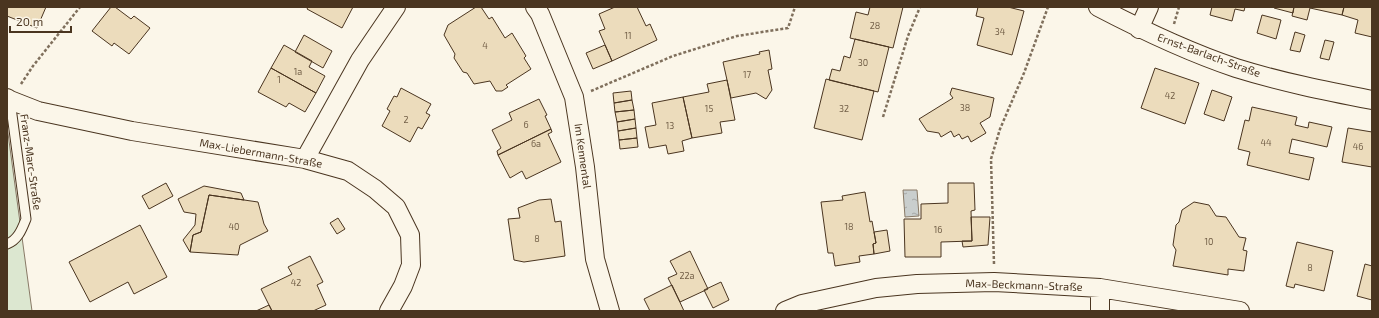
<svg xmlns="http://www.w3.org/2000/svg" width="1379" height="318" font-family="'Exo 2',sans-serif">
	<defs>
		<pattern id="water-ripples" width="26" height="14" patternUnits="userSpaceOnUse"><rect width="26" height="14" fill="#c9cecd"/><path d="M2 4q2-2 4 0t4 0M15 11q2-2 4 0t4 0" fill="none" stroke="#a5a8a6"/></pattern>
	</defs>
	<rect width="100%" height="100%" fill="#fbf6e9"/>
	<!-- grass -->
	<path fill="#dce7d0" stroke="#887966" d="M7 126 32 311H7Z"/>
	<!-- water -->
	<path fill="url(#water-ripples)" stroke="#887966" d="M903 190H917L919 216 905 217Z"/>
	<!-- building -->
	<path fill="#ecdcbc" stroke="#4a3520" d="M7 7H46L37 28 7 16Z
		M111 7H115L131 19 134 16 150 28 129 54 114 43 112 46 92 31Z
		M308 7H353L342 28 307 9Z
		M476 7H481L489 19 492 17 505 38 512 33 526 56 524 58 531 69 506 85 508 87 502 91H496L490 81 474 84 467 73 463 72 454 58 455 54 444 35 448 25Z
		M615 7H637L646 26 650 24 657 40 612 61 599 31 605 29 599 14Z
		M870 7H903L893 48 850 38 856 12 868 15Z
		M978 7H1008L1024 11 1012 55 977 45 984 18 976 16Z
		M1212 7H1245L1244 11 1235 9 1232 21 1210 15Z
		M1274 7H1294L1293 13 1274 8Z
		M1294 7H1344L1342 15 1310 8 1307 20 1292 16Z
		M1344 7H1372V37L1355 33 1358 20 1342 15Z
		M1262 15 1281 20 1276 39 1257 33Z
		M1295 32 1305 35 1300 52 1290 50Z
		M304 35 332 51 323 68 295 52Z
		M855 39 889 47 878 92 829 80 832 69 840 71 844 56 850 58Z
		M1325 40 1334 42 1329 60 1320 58Z
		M284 45 312 61 309 67 325 76 316 93 271 68Z
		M605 45 612 61 593 69 586 53Z
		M769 50 772 69 768 70 772 90 766 99 756 93 731 98 723 62 760 54 759 52Z
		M271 68 316 93 305 112 289 103 286 107 258 92Z
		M1155 68 1199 83 1185 124 1141 108Z
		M826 79 874 91 862 140 814 128Z
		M727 80 735 120 720 122 722 133 692 138 683 97 709 92 707 84Z
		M401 88 431 104 426 113 430 115 422 129 418 127 410 142 382 126 390 111 387 109 394 96 397 97Z
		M952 88 994 98 990 117 980 123 986 133 971 142 968 136 962 139 959 134 954 137 951 131 941 137 939 133 927 131 919 119 953 98 950 94Z
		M1212 90 1232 97 1224 121 1204 114Z
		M631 91 632 100 614 103 613 93Z
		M683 97 692 138 682 141 684 151 668 154 666 145 649 148 645 127 656 125 652 103Z
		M539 99 547 115 545 116 551 129 498 155 497 151 501 148 492 130 512 120 509 113Z
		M632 100 634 110 615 112 614 103Z
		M1252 107 1297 117 1295 125 1308 128 1309 122 1332 127 1327 147 1292 139 1289 153 1314 158 1309 180 1247 165 1250 152 1238 149 1245 120 1249 121Z
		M634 110 635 119 617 122 615 112Z
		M635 119 636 128 618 131 617 122Z
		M636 128 637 138 619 140 618 131Z
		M1348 128 1372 132V167L1342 162Z
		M551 129 552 132 548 134 561 162 526 179 522 171 510 178 498 155Z
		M637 138 638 147 620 149 619 140Z
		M166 183 173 196 149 209 142 196Z
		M948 183H974L975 210 971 211 972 241 941 242V257H905L904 219H921V204L948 203Z
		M204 186 241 193 244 200 209 195 201 232 193 235 190 252 183 240 195 225 196 214 184 212 178 199Z
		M865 192 870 222 872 221 876 243 873 244 874 254 859 256 860 262 835 266 833 253H828L821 202 843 200 842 196Z
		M209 195 258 202 264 224 268 231 240 245 238 255 190 252 193 235 201 232Z
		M551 199 555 222 561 221 565 256 524 262 514 260 508 219 520 218 518 208 539 200Z
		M1194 202 1209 205 1216 216 1226 217 1239 237 1246 238 1243 250 1247 251 1244 271 1228 269V275L1173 266 1176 250 1173 245 1176 225 1179 222 1182 210Z
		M971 217H990L988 245 963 247 962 241H972Z
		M338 218 345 229 337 234 330 223Z
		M140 225 167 277 134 294 128 282 90 302 69 262Z
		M887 230 890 251 874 254 873 244 876 243 874 232Z
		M1297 242 1333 251 1324 291 1295 284 1294 288 1286 286Z
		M690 251 708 289 680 302 668 278 677 274 670 261Z
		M310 256 323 282 317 285 326 305 313 311H272L261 289 292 274 288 267Z
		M1365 264 1372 266V300L1357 296Z
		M721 282 729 300 713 308 704 290Z
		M672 285 684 311H650L644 299Z
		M269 305 272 311H256Z"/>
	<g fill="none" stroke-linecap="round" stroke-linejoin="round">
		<!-- service casing -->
		<g stroke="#4a3520" stroke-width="11">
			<path id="service" d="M7 244C18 240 22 229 26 219L10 100"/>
		</g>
		<!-- minor casing -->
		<g stroke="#4a3520" stroke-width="20">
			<path id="minor" d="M535 7 540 14 574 97 585 167 595 259 610 311
				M1098 7C1142 30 1188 52 1236 68 1281 82 1326 91 1372 100
				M1139 29 1149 7
				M7 98 10 100 38 111 132 131 305 159 348 171 375 189 396 207 410 235 411 265 403 286 389 311
				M305 159 360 60 396 7
				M1100 288V311
				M785 311 802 304 876 288 917 284 994 282 1100 288 1240 311"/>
		</g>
		<!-- path -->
		<path stroke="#7f6f5c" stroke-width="2.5" stroke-dasharray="3 2" stroke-linecap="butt" d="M1174 24 1179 7
			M21 84 33 66 80 7
			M591 91 673 56 737 36 788 28 795 7
			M883 117 908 36 920 7
			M994 264 991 159 1000 129 1024 73 1048 7"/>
		<!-- service -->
		<use href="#service" stroke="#fbf6e9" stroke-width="9"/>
		<!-- minor -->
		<use href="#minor" stroke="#fbf6e9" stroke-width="18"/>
	</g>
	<g text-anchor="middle" stroke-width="3" stroke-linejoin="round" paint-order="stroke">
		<!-- number labels -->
		<g font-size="9" fill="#725f47">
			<text x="875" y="29">28</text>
			<text x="1000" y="35">34</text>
			<text x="628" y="39">11</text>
			<text x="485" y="49">4</text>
			<text x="863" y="66">30</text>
			<text x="298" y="75">1a</text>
			<text x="747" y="78">17</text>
			<text x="279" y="83">1</text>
			<text x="1170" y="99">42</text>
			<text x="965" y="111">38</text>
			<text x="709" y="112">15</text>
			<text x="844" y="112">32</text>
			<text x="406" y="123">2</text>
			<text x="526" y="128">6</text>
			<text x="670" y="129">13</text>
			<text x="1266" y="146">44</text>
			<text x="536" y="147">6a</text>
			<text x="1358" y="150">46</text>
			<text x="234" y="230">40</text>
			<text x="849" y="230">18</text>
			<text x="938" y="233">16</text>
			<text x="537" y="242">8</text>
			<text x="1209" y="245">10</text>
			<text x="1310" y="271">8</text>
			<text x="687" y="279">22a</text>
			<text x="296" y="286">42</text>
		</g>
		<!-- street labels -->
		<g font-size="11" fill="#4a3520" stroke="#fbf6e9">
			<text transform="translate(1209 55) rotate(20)" y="4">Ernst-Barlach-Straße</text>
			<text transform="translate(261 153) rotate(10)" y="4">Max-Liebermann-Straße</text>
			<text transform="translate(583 156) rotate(82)" y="4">Im Kennental</text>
			<text transform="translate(31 162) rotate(82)" y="4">Franz-Marc-Straße</text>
			<text transform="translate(1024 285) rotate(2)" y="4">Max-Beckmann-Straße</text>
		</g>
	</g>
	<!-- border -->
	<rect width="1379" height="318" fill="none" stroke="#4a3520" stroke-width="16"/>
	<!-- scale -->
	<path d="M10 26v6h61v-6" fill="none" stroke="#4a3520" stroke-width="2"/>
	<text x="16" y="26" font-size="12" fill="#4a3520" stroke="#fbf6e9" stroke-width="3" paint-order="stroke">20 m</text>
</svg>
